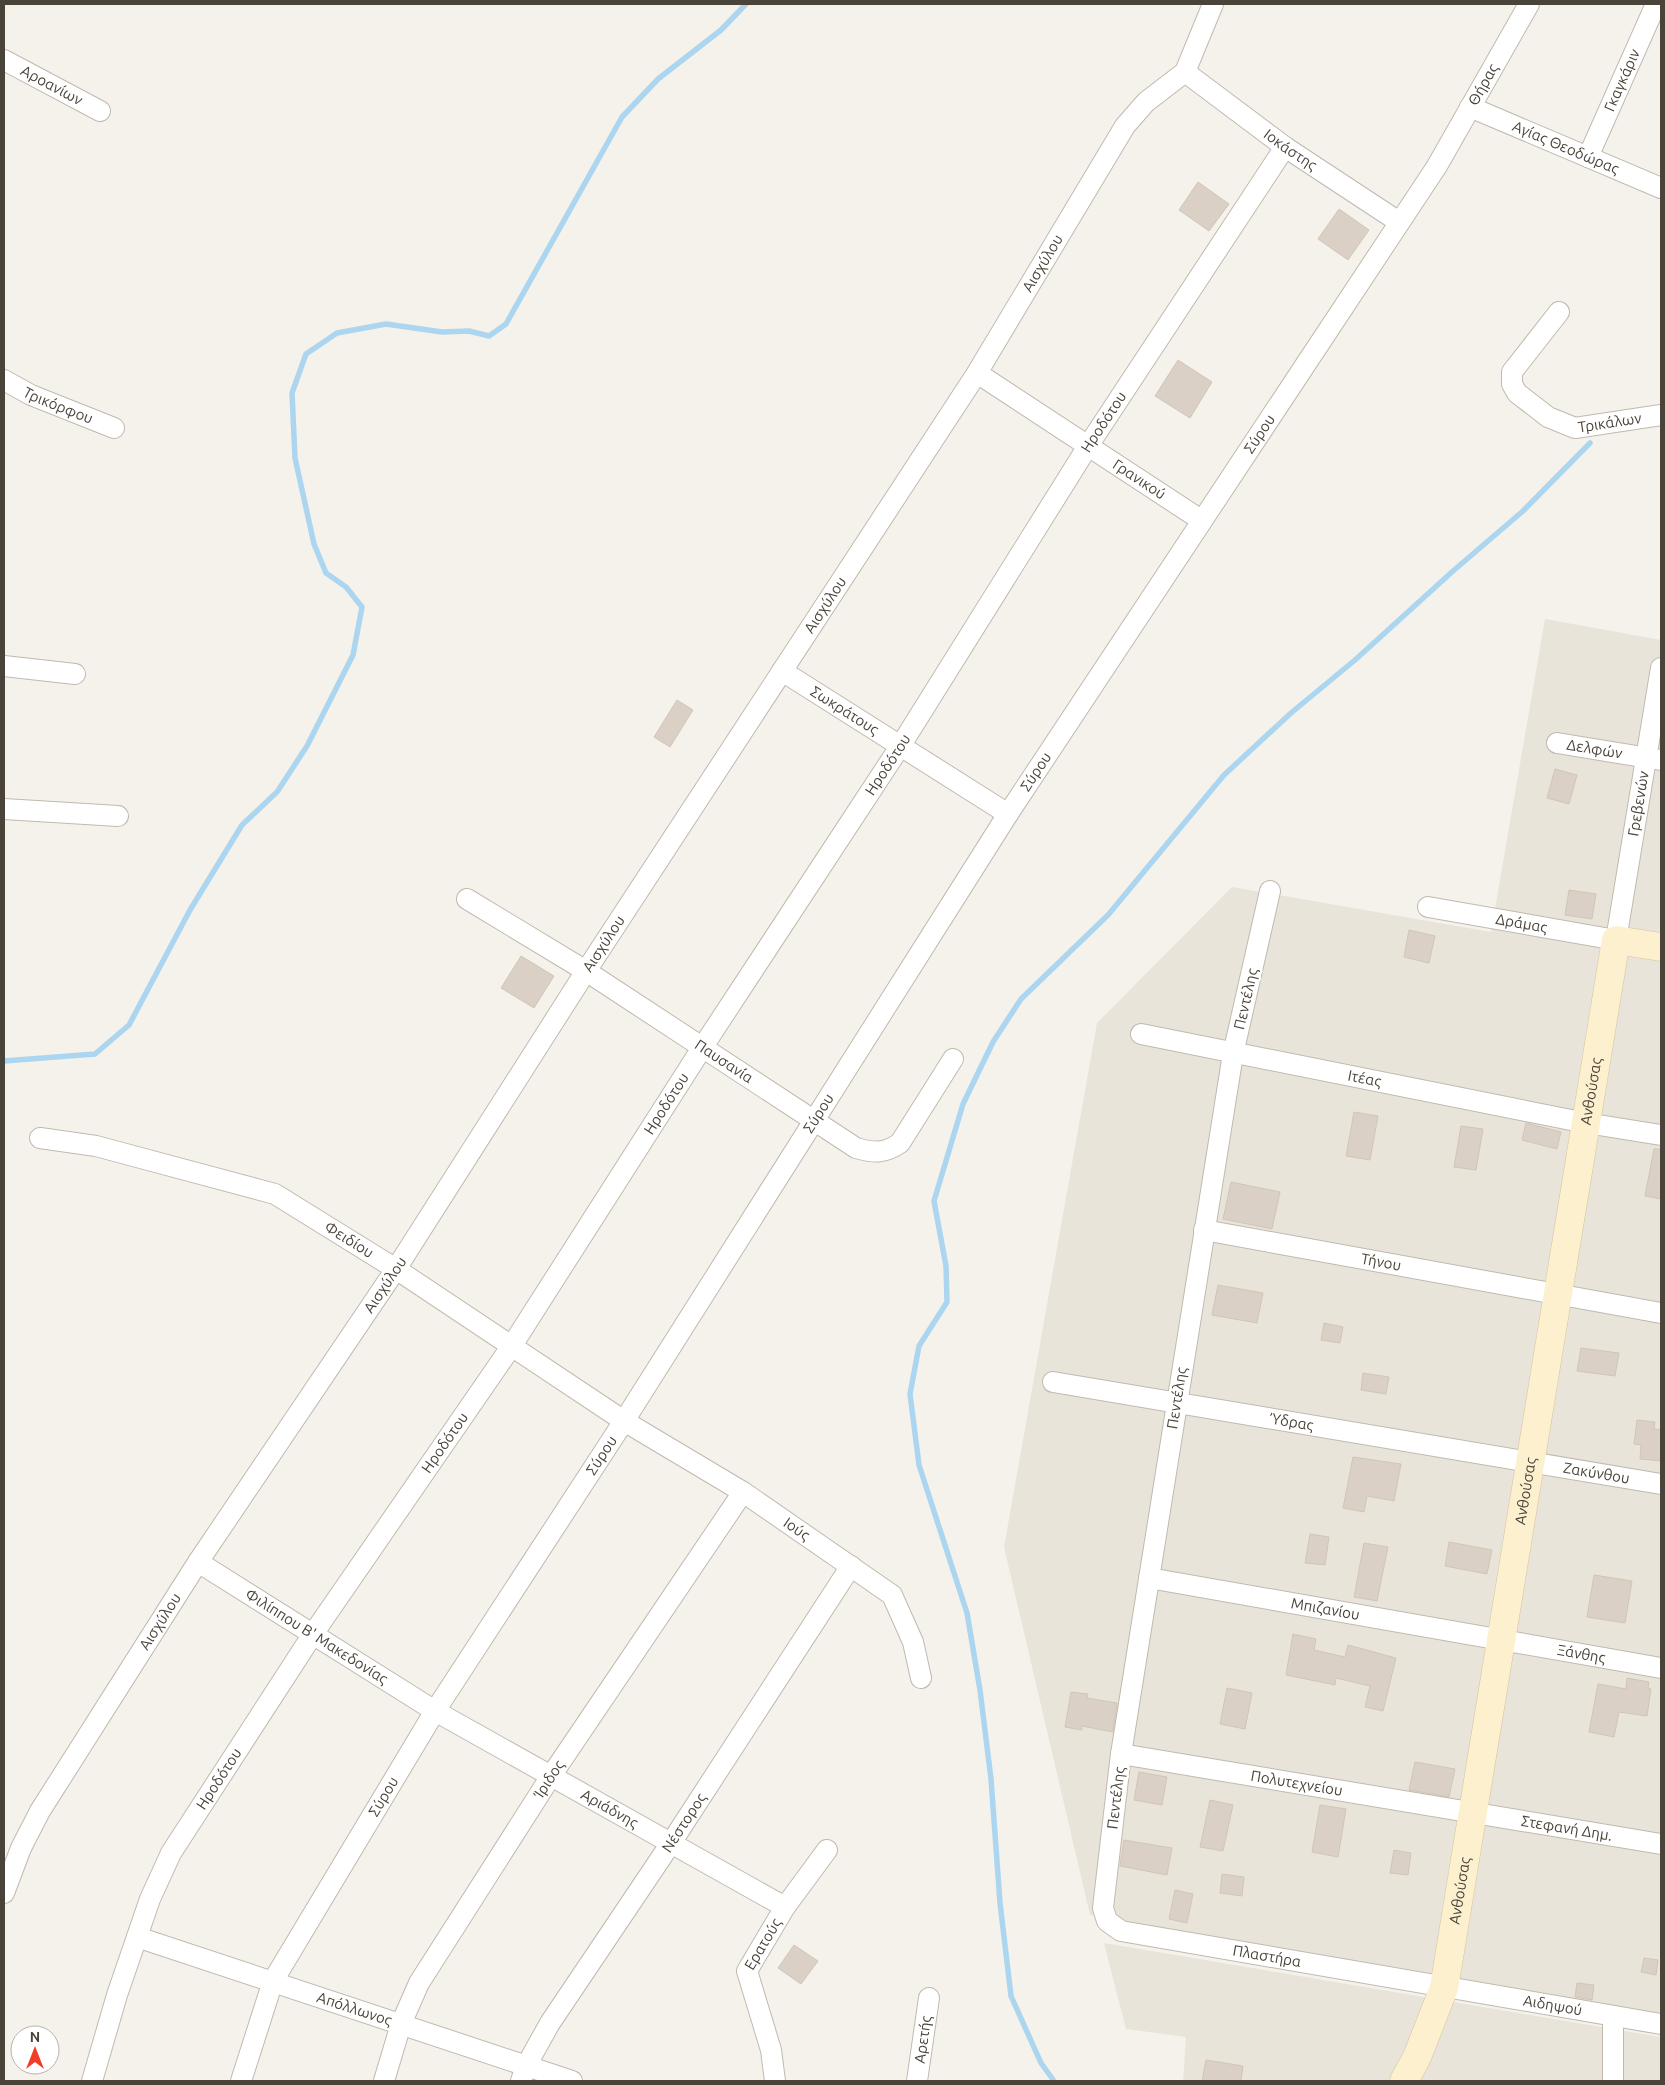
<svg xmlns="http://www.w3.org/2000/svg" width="1665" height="2085" font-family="Ubuntu,sans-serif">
	<rect width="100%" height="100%" fill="#f5f2ec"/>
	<!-- residential -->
	<path fill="#e9e4da" d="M1545 619 1661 640V2014L1090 1915 1004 1547 1097 1023 1232 887 1491 932Z
		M1104 1943 1661 2037V2081H1183L1186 2037 1126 2029Z"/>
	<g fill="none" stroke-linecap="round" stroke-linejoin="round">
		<!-- stream -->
		<path stroke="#acd6ef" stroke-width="5.5" d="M4 1061 95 1054 129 1025 190 910 242 825 277 792 307 746 353 655 362 607 346 587 326 573 314 544 295 458 292 393 306 354 337 333 386 324 442 332 469 331 489 336 506 324 622 117 658 79 721 30 746 4
			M1054 2081 1041 2063 1011 1996 1000 1903 991 1779 980 1690 967 1613 919 1465 910 1394 919 1346 947 1302 946 1266 934 1201 963 1104 993 1042 1021 999 1108 915 1224 775 1291 713 1355 660 1453 571 1523 511 1590 443"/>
	</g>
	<!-- building -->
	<path fill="#dad0c5" stroke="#d1c5b5" d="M1198 182 1229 204 1209 231 1179 210Z
		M1339 209 1369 230 1348 260 1318 239Z
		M1178 360 1212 382 1190 418 1155 396Z
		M677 700 693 710 670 747 654 737Z
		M1555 769 1577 775 1569 804 1547 798Z
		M1569 890 1596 894 1592 919 1565 915Z
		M1409 930 1435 936 1429 963 1404 957Z
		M521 956 554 976 534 1008 501 988Z
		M1354 1112 1378 1116 1370 1160 1346 1156Z
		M1526 1123 1561 1132 1557 1149 1522 1140Z
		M1461 1126 1483 1129 1476 1170 1454 1167Z
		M1654 1149H1661V1199L1645 1196Z
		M1231 1182 1280 1192 1272 1229 1223 1219Z
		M1218 1285 1263 1293 1257 1323 1212 1315Z
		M1324 1323 1343 1327 1340 1343 1321 1340Z
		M1581 1348 1619 1353 1615 1376 1577 1371Z
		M1363 1373 1389 1377 1386 1394 1361 1390Z
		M1637 1420 1655 1422 1654 1429 1661 1430V1461L1640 1459 1641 1445 1634 1444Z
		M1353 1457 1401 1464 1394 1501 1367 1496 1364 1512 1343 1508Z
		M1310 1534 1329 1537 1325 1565 1305 1563Z
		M1449 1542 1492 1550 1487 1574 1445 1566Z
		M1364 1543 1388 1547 1377 1601 1354 1597Z
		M1594 1575 1632 1581 1625 1623 1587 1617Z
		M1293 1634 1316 1639 1314 1650 1345 1657 1348 1645 1396 1658 1383 1711 1365 1707 1370 1686 1336 1678 1335 1685 1286 1675Z
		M1627 1678 1649 1682 1648 1688 1651 1689 1647 1716 1619 1712 1614 1737 1589 1732 1598 1684 1626 1689Z
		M1227 1688 1252 1693 1245 1729 1220 1724Z
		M1071 1692 1088 1694 1087 1698 1117 1703 1113 1732 1082 1726V1730L1065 1727Z
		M1415 1762 1455 1769 1449 1797 1409 1790Z
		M1139 1772 1167 1777 1162 1805 1134 1800Z
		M1210 1800 1233 1805 1223 1851 1200 1847Z
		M1320 1805 1346 1809 1338 1857 1312 1852Z
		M1124 1840 1172 1848 1167 1875 1120 1866Z
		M1394 1850 1411 1853 1408 1875 1390 1873Z
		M1222 1874 1244 1877 1242 1896 1220 1893Z
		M1175 1890 1193 1894 1187 1923 1169 1919Z
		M794 1945 818 1961 801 1984 778 1968Z
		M1644 1958 1658 1960 1656 1975 1641 1972Z
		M1577 1983 1594 1985 1592 2000 1575 1997Z
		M1206 2060 1243 2066 1241 2081H1202Z"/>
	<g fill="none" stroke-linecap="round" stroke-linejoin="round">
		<!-- street casing -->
		<g stroke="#c1b9af" stroke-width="22">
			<g id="street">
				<path id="s1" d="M4 60 100 111"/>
				<path id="s2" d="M1185 72 1285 147 1399 222"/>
				<path id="s3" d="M1470 107 1661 188"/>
				<path id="s4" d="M1588 157 1656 4"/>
				<path id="s5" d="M1559 312 1512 372V384L1517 393 1548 417 1575 428 1661 415"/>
				<path id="s6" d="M977 373 1201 520"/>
				<path id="s7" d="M4 380 31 395 114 428"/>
				<path d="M4 666 75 674"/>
				<path id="s8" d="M782 671 1008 814"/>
				<path id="s9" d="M1557 743 1661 760"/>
				<path d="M4 809 118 816"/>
				<path id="s10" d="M1270 891 1233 1054 1121 1754 1103 1908 1107 1921 1121 1931 1661 2024"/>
				<path id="s11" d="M467 899 586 971 856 1148C874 1153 884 1154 900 1143L953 1059"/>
				<path id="s12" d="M1428 907 1616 940 1661 668"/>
				<path id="s13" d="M1141 1034 1586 1123 1661 1135"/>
				<path id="s14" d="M40 1138 96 1146 275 1194 396 1269 624 1421 743 1492 892 1595 913 1642 921 1678"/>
				<path id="s15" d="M1204 1230 1661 1313"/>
				<path id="s16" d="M1053 1382 1661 1484"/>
				<path id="s17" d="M198 1562 435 1711 785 1907"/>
				<path id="s18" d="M1149 1578 1661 1668"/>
				<path id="s19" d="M1121 1754 1661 1844"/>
				<path id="s20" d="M4 1893 21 1848 40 1811 198 1562 396 1269 586 971 977 373 1125 126 1146 102 1185 72 1213 4"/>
				<path id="s21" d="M137 1937 572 2081"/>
				<path d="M1613 2016V2081"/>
				<path id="s22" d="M92 2081 117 1995 150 1899 171 1853 313 1634 511 1347 702 1048 901 745 1088 446 1285 147"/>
				<path id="s23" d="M241 2081 273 1981 435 1711 624 1421 1008 814 1437 166 1529 4"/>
				<path id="s24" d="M384 2081 401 2024 419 1983 551 1776 743 1492"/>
				<path id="s25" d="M521 2081 526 2066 550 2023 671 1843 851 1566"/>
				<path id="s26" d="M775 2081 771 2050 747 1971 785 1907 827 1850"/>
				<path id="s27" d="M917 2081 929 1998"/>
			</g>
		</g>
		<!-- secondary casing -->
		<g stroke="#d3c39d" stroke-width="29">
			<g id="secondary">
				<path id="s28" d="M1404 2081 1417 2057 1444 1988 1616 940 1661 947"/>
			</g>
		</g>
		<!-- street -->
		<use href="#street" stroke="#fff" stroke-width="20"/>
		<!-- secondary -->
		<use href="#secondary" stroke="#fdf0cf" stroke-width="28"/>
	</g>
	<g text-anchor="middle" stroke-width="4.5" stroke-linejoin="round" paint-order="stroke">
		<!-- street labels -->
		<g font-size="15" fill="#4a433a" stroke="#fff">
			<text dy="5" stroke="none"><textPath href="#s4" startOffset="84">Γκαγκάριν</textPath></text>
			<text dy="5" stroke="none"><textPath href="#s23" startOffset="2355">Θήρας</textPath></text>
			<text dy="5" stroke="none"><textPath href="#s1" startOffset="54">Αροανίων</textPath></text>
			<text dy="5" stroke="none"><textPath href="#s3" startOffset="104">Αγίας Θεοδώρας</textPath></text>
			<text dy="5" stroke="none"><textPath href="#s2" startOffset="131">Ιοκάστης</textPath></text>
			<text dy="5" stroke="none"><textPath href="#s20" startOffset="1934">Αισχύλου</textPath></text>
			<text dy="5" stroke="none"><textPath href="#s7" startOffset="60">Τρικόρφου</textPath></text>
			<text dy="5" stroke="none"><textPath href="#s5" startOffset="202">Τρικάλων</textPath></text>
			<text dy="5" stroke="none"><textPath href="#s22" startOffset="1950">Ηροδότου</textPath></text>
			<text dy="5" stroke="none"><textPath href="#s23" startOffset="1940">Σύρου</textPath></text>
			<text dy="5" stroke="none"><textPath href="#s6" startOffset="194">Γρανικού</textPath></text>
			<text dy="5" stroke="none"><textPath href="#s20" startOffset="1529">Αισχύλου</textPath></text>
			<text dy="5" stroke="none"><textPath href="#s8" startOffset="74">Σωκράτους</textPath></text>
			<text dy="5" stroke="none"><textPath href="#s9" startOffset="38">Δελφών</textPath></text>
			<text dy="5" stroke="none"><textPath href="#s22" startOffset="1545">Ηροδότου</textPath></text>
			<text dy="5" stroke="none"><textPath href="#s23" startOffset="1535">Σύρου</textPath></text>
			<text dy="5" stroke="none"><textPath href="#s12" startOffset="329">Γρεβενών</textPath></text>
			<text dy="5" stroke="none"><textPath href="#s12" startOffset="95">Δράμας</textPath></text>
			<text dy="5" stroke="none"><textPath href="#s20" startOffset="1124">Αισχύλου</textPath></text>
			<text transform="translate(1246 999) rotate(-77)" y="5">Πεντέλης</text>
			<text dy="5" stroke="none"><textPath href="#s11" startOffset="304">Παυσανία</textPath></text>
			<text dy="5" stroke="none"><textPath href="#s13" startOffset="228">Ιτέας</textPath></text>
			<text dy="5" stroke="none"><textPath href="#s28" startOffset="1010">Ανθούσας</textPath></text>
			<text dy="5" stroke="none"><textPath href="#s22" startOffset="1140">Ηροδότου</textPath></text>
			<text dy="5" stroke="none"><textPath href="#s23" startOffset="1130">Σύρου</textPath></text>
			<text dy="5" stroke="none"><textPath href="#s14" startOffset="329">Φειδίου</textPath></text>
			<text dy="5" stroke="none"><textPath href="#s15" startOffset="180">Τήνου</textPath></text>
			<text dy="5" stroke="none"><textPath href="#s20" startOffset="719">Αισχύλου</textPath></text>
			<text transform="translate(1177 1398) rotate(-81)" y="5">Πεντέλης</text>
			<text dy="5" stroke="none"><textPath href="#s16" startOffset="242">Ύδρας</textPath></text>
			<text dy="5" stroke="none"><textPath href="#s22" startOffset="735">Ηροδότου</textPath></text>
			<text dy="5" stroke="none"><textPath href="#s23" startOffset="725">Σύρου</textPath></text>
			<text dy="5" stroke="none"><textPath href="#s16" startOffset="551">Ζακύνθου</textPath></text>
			<text dy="5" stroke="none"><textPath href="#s28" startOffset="605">Ανθούσας</textPath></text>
			<text dy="5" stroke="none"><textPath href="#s14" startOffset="862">Ιούς</textPath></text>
			<text dy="5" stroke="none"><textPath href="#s18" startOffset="179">Μπιζανίου</textPath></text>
			<text dy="5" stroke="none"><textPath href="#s20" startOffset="314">Αισχύλου</textPath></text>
			<text dy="5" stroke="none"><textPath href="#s17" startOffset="140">Φιλίππου Β' Μακεδονίας</textPath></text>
			<text dy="5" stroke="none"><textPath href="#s18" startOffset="439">Ξάνθης</textPath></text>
			<text dy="5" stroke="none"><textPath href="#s22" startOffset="330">Ηροδότου</textPath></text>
			<text dy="5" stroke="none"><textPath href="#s24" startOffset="346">Ίριδος</textPath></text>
			<text dy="5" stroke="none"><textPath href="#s19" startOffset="178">Πολυτεχνείου</textPath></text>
			<text dy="5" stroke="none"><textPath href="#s23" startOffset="320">Σύρου</textPath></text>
			<text transform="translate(1116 1798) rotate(-83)" y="5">Πεντέλης</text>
			<text dy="5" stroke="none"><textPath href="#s17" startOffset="480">Αριάδνης</textPath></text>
			<text dy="5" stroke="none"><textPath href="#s25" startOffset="306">Νέστορος</textPath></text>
			<text dy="5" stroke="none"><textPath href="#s19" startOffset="452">Στεφανή Δημ.</textPath></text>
			<text dy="5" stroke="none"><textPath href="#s28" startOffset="200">Ανθούσας</textPath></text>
			<text dy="5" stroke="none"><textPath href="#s26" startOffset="145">Ερατούς</textPath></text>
			<text dy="5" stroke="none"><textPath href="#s10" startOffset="1210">Πλαστήρα</textPath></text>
			<text dy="5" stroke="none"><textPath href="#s10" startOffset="1500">Αιδηψού</textPath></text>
			<text dy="5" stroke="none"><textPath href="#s21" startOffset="229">Απόλλωνος</textPath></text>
			<text dy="5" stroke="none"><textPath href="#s27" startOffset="42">Αρετής</textPath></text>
		</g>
	</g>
	<!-- border -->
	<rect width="1665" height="2085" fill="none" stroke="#4a433a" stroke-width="10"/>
	<!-- north arrow -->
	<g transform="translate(35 2050)"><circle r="24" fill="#ffffff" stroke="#b7b4b0"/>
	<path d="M0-4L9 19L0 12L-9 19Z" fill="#f23c27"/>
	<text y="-8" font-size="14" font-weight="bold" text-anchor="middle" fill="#4a433a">N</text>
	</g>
</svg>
